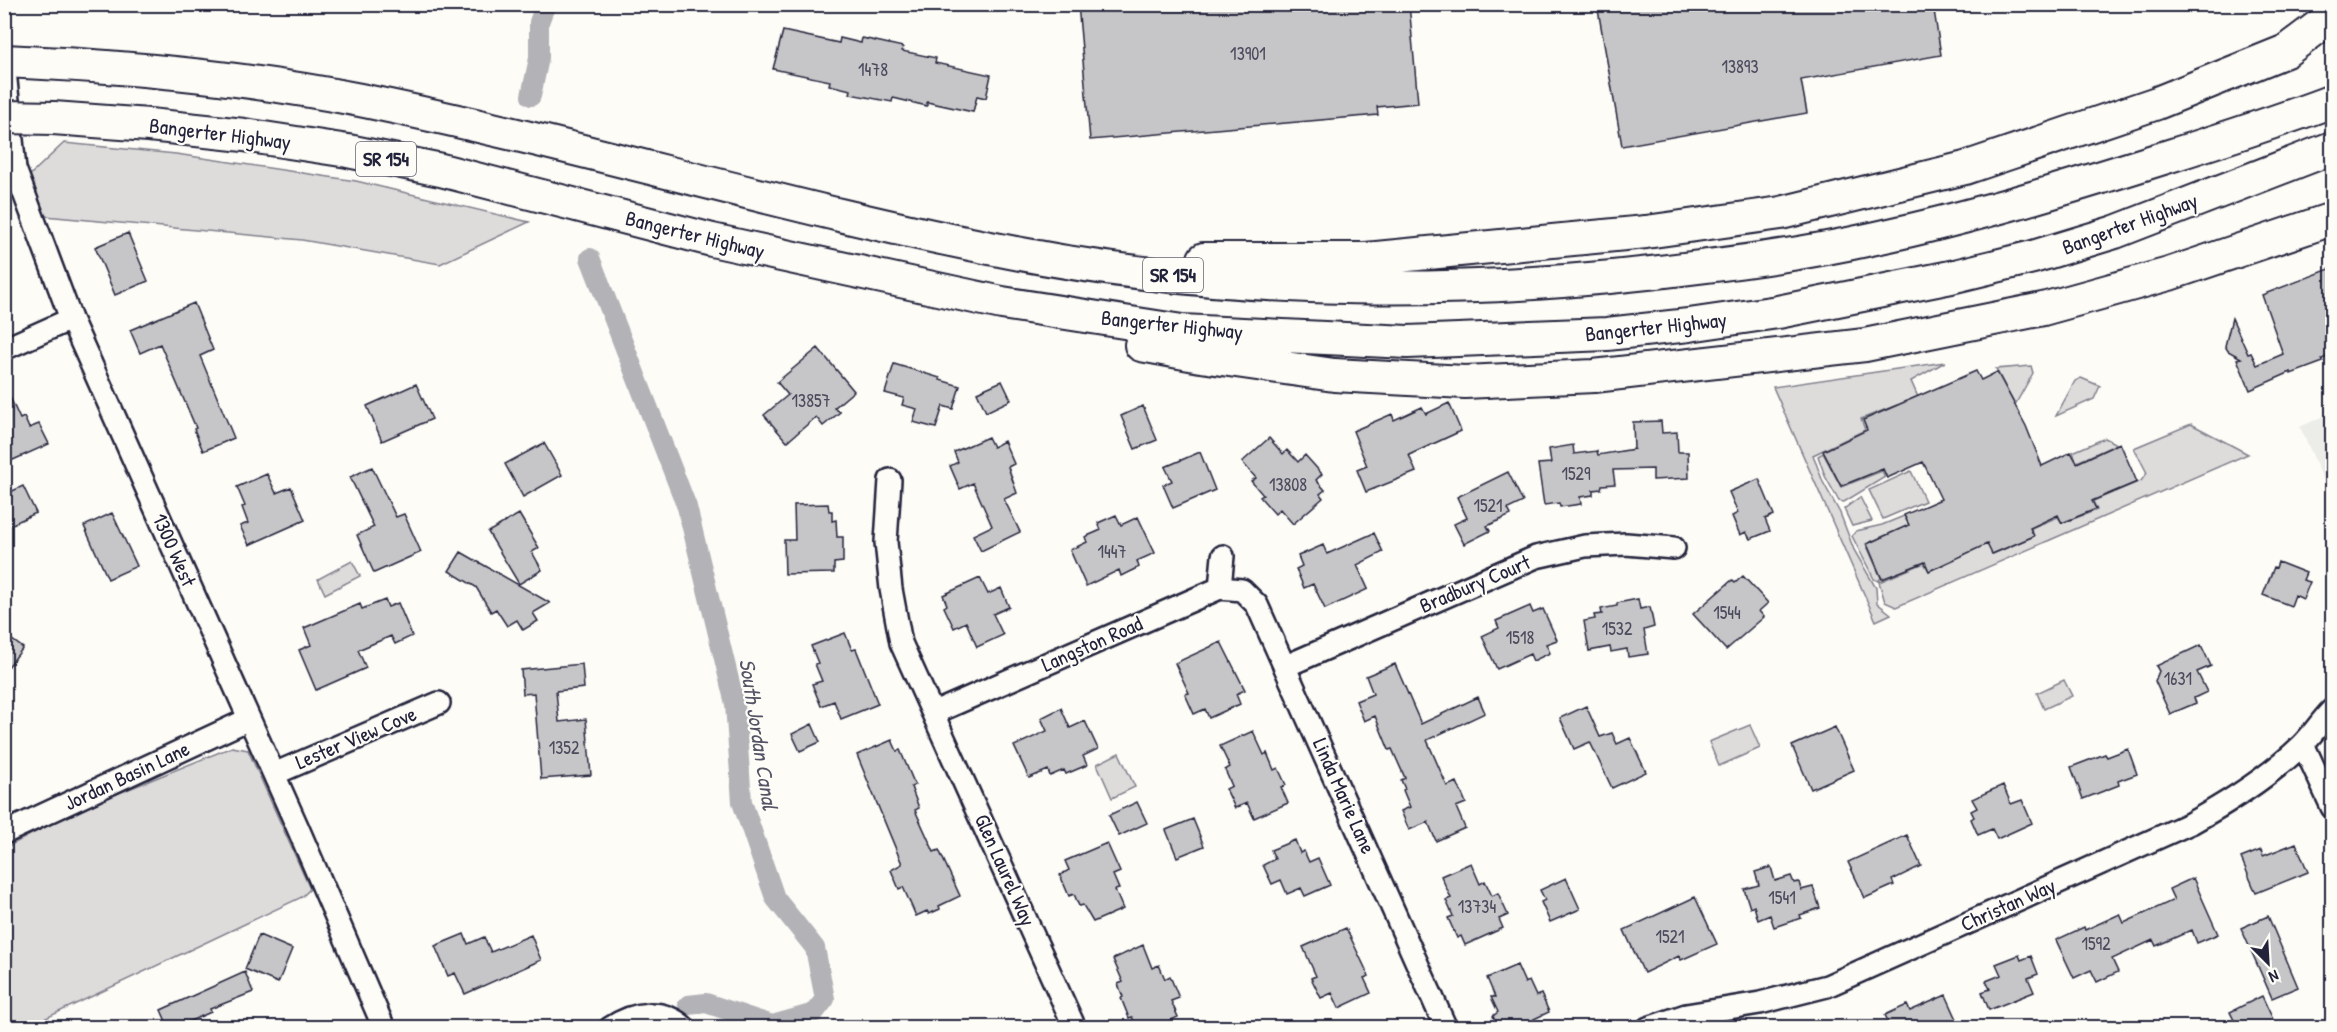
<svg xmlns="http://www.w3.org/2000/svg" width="2337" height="1032" font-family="'Patrick Hand',sans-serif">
	<rect width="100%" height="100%" fill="#fdfcf7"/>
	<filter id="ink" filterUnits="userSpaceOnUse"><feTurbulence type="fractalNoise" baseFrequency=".0167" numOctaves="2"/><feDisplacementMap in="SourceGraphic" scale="12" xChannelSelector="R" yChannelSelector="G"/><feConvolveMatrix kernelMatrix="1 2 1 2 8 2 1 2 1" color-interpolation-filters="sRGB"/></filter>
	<g filter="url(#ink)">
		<!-- built -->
		<path fill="#ecece9" d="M2332 412V499L2300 427Z"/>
		<!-- green -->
		<path fill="#dddcdb" stroke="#807f8b" stroke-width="1.5" d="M64 143 176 154 356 181 529 222 440 264 302 240 45 216 30 175Z
			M1945 362 1911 381 1921 404 1902 413 1897 405 1861 419 1865 430 1813 455 1823 482 1840 513 1854 550 1876 588 1877 603 1891 614 1876 621 1773 387Z
			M2031 366 2033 373 2015 405 1996 369Z
			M2081 378 2100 386 2094 399 2056 416 2075 381Z
			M2191 424 2248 454 1896 607 1885 602 1879 582 1924 563 1929 571 1964 555 1983 536 1993 554 2034 536 2031 528 2058 517 2062 523 2097 510 2093 501 2141 481 2147 473 2134 448Z
			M2105 438 2117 444 2077 462 2073 452Z
			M1823 453 1841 487 1882 471 1885 477 1844 502 1839 501 1825 476 1818 456Z
			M1911 471 1925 501 1883 519 1869 490Z
			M1860 497 1872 521 1852 526 1844 509Z
			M1904 516 1909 525 1866 544 1881 578 1878 581 1874 579 1852 536 1856 531 1882 525Z
			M352 561 360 576 325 594 318 579Z
			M2064 680 2072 696 2044 709 2037 693Z
			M1750 725 1760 748 1719 766 1709 742Z
			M232 747 248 750 310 889 302 897 27 1027 5 1028V848L80 809Z
			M1119 753 1135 787 1112 798 1097 764Z"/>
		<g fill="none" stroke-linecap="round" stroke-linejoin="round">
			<!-- canal -->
			<path stroke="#b2b2b7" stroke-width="20" d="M531 96 539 58V22L546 4
				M590 258 687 507 735 704 742 802 775 898 815 948 825 999 814 1013 772 1025 706 1003 688 1005"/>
		</g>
		<!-- building -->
		<path fill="#c6c6c8" stroke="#22223b" stroke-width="1.5" d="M1078 4H1409L1418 103 1377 107 1378 115 1090 140Z
			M1597 4H1933L1941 55 1801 80 1807 113 1622 146Z
			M783 31 839 43 840 38 861 43 862 38 903 47 902 51 936 58 935 63 991 75 986 98 977 96 973 112 927 102V106L893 98 892 102 850 94 851 90 829 85 830 81 773 69Z
			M128 233 148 281 115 295 95 247Z
			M2332 268V355L2322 359 2323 362 2291 374V372L2250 390 2237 359 2241 358 2228 351 2225 346 2232 318 2248 354 2251 353 2257 365 2283 354 2262 295Z
			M194 303 213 350 200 356 234 438 203 451 194 429 196 428 160 344 140 353 130 330Z
			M818 348 854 391 834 408 840 412 823 426 816 417 787 442 764 415 788 395 777 382Z
			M894 364 940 378V380L960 386 953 409 943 406 936 428 913 422 917 409 902 405 904 398 885 393Z
			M1976 371 1981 380 1997 372 2026 426 2042 466 2071 452 2077 463 2120 443 2137 482 2092 501 2096 509 2062 523 2058 515 2030 528 2034 536 1992 554 1987 544 1929 571 1925 562 1882 579 1867 544 1909 525 1904 515 1941 499 1923 462 1887 478 1883 469 1841 486 1823 451 1867 430 1863 420Z
			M1002 381 1011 400 986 412 977 392Z
			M4 384 20 419 24 417 29 428 39 424 49 444 4 464Z
			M416 384 432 419 382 441 367 406Z
			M1449 403 1461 431 1409 455 1416 472 1366 492 1357 470 1367 466 1353 431 1392 414 1394 420 1422 407 1426 414Z
			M1143 406 1157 440 1135 449 1121 416Z
			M1661 421 1662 433 1677 432 1678 452H1688L1689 478 1653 480V469L1613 470 1615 484 1602 485 1601 489 1593 490V495L1580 497 1581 504 1560 507 1559 503 1544 505 1538 464 1551 463 1549 449 1573 445 1574 454 1597 451 1598 455 1634 449 1633 422Z
			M988 437 993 447 1004 441 1014 464 1008 467 1017 493 1004 499 1020 532 981 551 973 535 992 526 973 483 960 489 950 466 958 462 954 452Z
			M1269 438 1283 454 1287 450 1298 462 1305 455 1322 474 1316 480 1325 490 1320 494 1323 498 1293 524 1280 509 1275 514 1260 497 1263 495 1251 481 1256 478 1242 462Z
			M544 443 562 475 523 497 505 464Z
			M1200 452 1215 490 1173 508 1163 485 1172 481 1165 467Z
			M372 467 396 517 404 514 421 552 374 573 357 535 374 527 350 477Z
			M1508 472 1523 502 1508 509 1511 515 1487 526 1490 531 1464 544 1454 524 1467 518 1457 497Z
			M267 474 276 493 291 487 305 520 249 545 240 526 248 523 242 507 245 506 237 487Z
			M1759 479 1774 515 1765 519 1770 531 1750 539 1746 532 1740 535 1732 516 1738 513 1729 492Z
			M23 486 36 513 4 528V495Z
			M828 504 829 511H832V521L836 520 837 537H843V562L834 563V573L785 574 784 540H795L794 505Z
			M112 513 137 566 108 579 84 526Z
			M519 514 539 548 532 552 542 570 519 584 488 532Z
			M1116 515 1121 525 1138 517 1155 553 1137 561 1139 567 1121 576 1119 570 1086 586 1070 550 1087 542 1085 537 1101 530 1098 523Z
			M1374 533 1383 552 1357 565 1368 589 1325 609 1313 584 1304 588 1296 569 1302 566 1298 556 1323 545 1327 554Z
			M461 552 550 603 533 613 538 621 523 630 517 620 507 626 496 609 491 612 476 587 449 571Z
			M2278 562 2306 573 2303 580 2310 582 2303 599 2295 595 2291 606 2263 595 2274 567 2276 568Z
			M1743 576 1768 603 1759 611 1764 617 1726 650 1693 614 1732 580 1735 583Z
			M980 578 988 594 1001 588 1009 607 993 614 1003 635 977 647 966 622 954 628 944 607 947 605 943 595Z
			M1638 599 1640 609 1650 607 1654 627 1644 630 1648 654 1628 657 1627 649 1611 652 1610 647 1589 651 1584 621 1595 619 1594 615 1602 614 1601 609 1617 606V603Z
			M385 600 388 607 398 603 412 636 395 644 391 636 358 650 366 668 316 690 299 650 311 645 304 628 360 604 362 609Z
			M1530 606 1533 613 1543 609 1557 640 1546 644 1550 653 1533 661 1530 654 1497 669 1482 636 1499 628 1496 621Z
			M845 633 852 650 856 649 878 704 841 719 834 701 821 706 812 684 822 681 815 664 818 663 811 646Z
			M4 634 23 648 4 672Z
			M1221 642 1245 690 1236 694 1240 704 1209 718 1205 709 1194 714 1185 694 1189 693 1175 663Z
			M2201 645 2211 666 2197 672 2207 692 2194 698 2196 703 2170 714 2155 681 2159 671 2156 666Z
			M582 664 584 688 556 691 559 722 586 719 591 775 541 779 534 693 523 694 521 670Z
			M1395 664 1421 724 1478 697 1485 713 1427 740 1447 786 1457 782 1466 803 1456 807 1465 828 1436 841 1428 822 1409 830 1401 811 1410 807 1403 790 1405 789 1401 780 1405 778 1392 749 1389 750 1375 716 1364 721 1356 701 1373 694 1366 676Z
			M1586 706 1600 737 1612 733 1617 744 1630 738 1646 772 1612 788 1590 742 1574 749 1560 718Z
			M1061 708 1070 728 1085 721 1098 749 1083 756 1087 765 1066 774 1064 770 1050 776 1048 770 1029 778 1014 746 1047 731 1041 718Z
			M812 724 820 742 800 751 792 734Z
			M1835 727 1854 770 1811 789 1792 746Z
			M1253 731 1264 755 1267 753 1274 770 1278 768 1286 785 1281 787 1288 803 1254 818 1247 803 1235 808 1226 789 1232 786 1225 770 1230 767 1220 746Z
			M892 740 897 751 900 750 915 785 911 787 919 808 915 810 934 852 939 850 960 896 939 906 940 909 929 914 927 911 916 916 903 887 899 889 891 870 902 864 857 755Z
			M2128 749 2137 774 2118 781 2119 785 2083 799 2071 767 2105 754 2107 757Z
			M2003 785 2011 804 2022 800 2032 823 1997 839 1992 829 1978 835 1971 819 1974 817 1971 811 1977 808 1972 799Z
			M1137 802 1147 823 1119 836 1109 815Z
			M1193 819 1204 846 1177 857 1166 830Z
			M1907 835 1921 866 1892 880 1894 885 1865 898 1848 862Z
			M1295 840 1300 853 1304 851 1309 862 1318 858 1330 885 1305 896 1301 888 1287 894 1281 880 1272 884 1263 865 1275 859 1271 850Z
			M1107 843 1120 872 1113 875 1119 889 1115 890 1123 909 1093 922 1083 905 1079 906 1074 894 1069 896 1060 875 1069 870 1065 861Z
			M2296 843 2308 872 2256 893 2241 858 2261 850 2263 856Z
			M1471 863 1480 884 1485 881 1492 896 1498 893 1508 915 1499 919 1503 928 1465 945 1461 936 1457 938 1448 918 1453 916 1446 900 1451 898 1441 876Z
			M1771 867 1775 881 1791 876 1794 883 1799 882 1801 890 1813 887 1820 908 1800 915 1801 918 1774 927 1770 915 1758 920 1754 906 1750 908 1744 889 1759 885 1755 872Z
			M1566 878 1580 909 1550 922 1541 902 1545 900 1540 890Z
			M2193 878 2218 934 2197 943 2192 930 2156 946 2153 940 2112 959 2118 972 2097 982 2091 970 2074 978 2056 940 2084 927 2085 930 2120 914 2124 923 2174 900 2169 889Z
			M1695 897 1717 944 1681 960 1679 956 1644 973 1624 930Z
			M2268 916 2298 987 2272 998 2241 928Z
			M1346 928 1369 976 1364 978 1371 993 1339 1008 1332 993 1321 998 1311 978 1316 976 1303 947Z
			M464 934 468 944 484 937 491 952 531 935 541 960 465 994 455 973 448 976 435 946Z
			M259 935 292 949 278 983 245 969Z
			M1143 945 1152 968 1159 965 1165 979 1170 976 1179 998 1171 1001 1178 1017 1154 1028H1137L1132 1017 1129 1018 1121 998 1123 997 1118 984 1123 982 1113 959Z
			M2019 955 2021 960 2031 956 2038 974 2028 978 2034 992 1989 1010 1982 992 1990 989 1986 981 2001 975 1996 964Z
			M1517 965 1525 983 1529 981 1536 996 1541 994 1549 1012 1534 1019 1537 1028H1498L1493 1016 1498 1012 1491 997H1495L1487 978Z
			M245 972 253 992 210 1009 211 1012 174 1028H169L161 1010Z
			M1946 995 1961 1028H1874L1888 1021 1885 1015 1907 1005 1910 1011Z
			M2262 996 2277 1028H2238L2230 1012Z"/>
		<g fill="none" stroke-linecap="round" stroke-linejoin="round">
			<!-- minor casing -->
			<g stroke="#22223b" stroke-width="26">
				<path id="minor" d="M4 61 15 169 71 319 297 826 384 1028
					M4 349 71 319
					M890 480 886 542 891 589 901 643 1075 1028
					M1220 588 1223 556
					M1286 666 1536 557 1585 546 1626 544 1674 548
					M934 713 1220 588 1242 590 1257 605 1446 1028
					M2303 744 2332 807
					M274 774 439 703
					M4 833 249 719
					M610 1028C634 1012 662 1007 685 1028
					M1648 1028 1686 1015 1760 1003 1827 986 2191 823C2231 801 2269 777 2302 745 2313 734 2321 721 2332 710"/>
			</g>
			<!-- highway casing -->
			<g stroke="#22223b" stroke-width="36">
				<path id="highway" d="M4 61C123 66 243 77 360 100 578 144 792 210 1010 252 1236 296 1472 297 1699 267 1758 260 1818 251 1876 238 1973 217 2068 188 2163 158 2220 140 2277 122 2332 101
					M53 118 149 125 244 135 348 151 441 170 712 240 1002 303 1182 331 1408 342 1607 334 1689 325 1778 312 1951 277 2033 257 2115 232 2332 148
					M1204 259H1366L1646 232 1781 213 1965 168 2157 103 2286 51 2323 23 2332 11
					M1141 345 1201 356 1334 375 1465 382 1594 376 1865 345 2043 309 2169 274 2332 219"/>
			</g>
			<!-- minor -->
			<use href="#minor" stroke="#fdfcf7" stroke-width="21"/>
			<!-- highway -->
			<use href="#highway" stroke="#fdfcf7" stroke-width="32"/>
			<!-- highway-bridge casing -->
			<g stroke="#22223b" stroke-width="36" stroke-linecap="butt">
				<path id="highway-bridge" d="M4 117 53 118"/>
			</g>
			<!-- highway-bridge -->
			<use href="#highway-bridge" stroke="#fdfcf7" stroke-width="32"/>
		</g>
	</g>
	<g text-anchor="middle" stroke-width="4.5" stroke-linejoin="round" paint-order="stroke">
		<!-- number labels -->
		<g font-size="18" fill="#4b4b5e">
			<text x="1248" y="60">13901</text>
			<text x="1740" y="73">13893</text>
			<text x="873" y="76">1478</text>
			<text x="811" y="407">13857</text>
			<text x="1576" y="480">1529</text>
			<text x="1288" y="491">13808</text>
			<text x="1488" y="512">1521</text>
			<text x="1112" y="558">1447</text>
			<text x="1727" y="619">1544</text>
			<text x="1617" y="635">1532</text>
			<text x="1520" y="644">1518</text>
			<text x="2178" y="685">1631</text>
			<text x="564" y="754">1352</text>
			<text x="1782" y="904">1541</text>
			<text x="1477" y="913">13734</text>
			<text x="1670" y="943">1521</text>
			<text x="2096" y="950">1592</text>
		</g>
		<!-- shield labels -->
		<g fill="#fdfcf7" stroke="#646373" stroke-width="1.5">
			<rect x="356" y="142" width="60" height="34" rx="4.5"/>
			<rect x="1143" y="258" width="60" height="34" rx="4.5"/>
		</g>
		<g font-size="20" font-weight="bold" fill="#22223b">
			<text x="386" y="166">SR 154</text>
			<text x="1173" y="282">SR 154</text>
		</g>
		<!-- street labels -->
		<g font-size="21" fill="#22223b" stroke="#fdfcf7">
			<text transform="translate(220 134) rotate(7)" y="7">Bangerter Highway</text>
			<text transform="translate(2130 224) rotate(-20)" y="7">Bangerter Highway</text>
			<text transform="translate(695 235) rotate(14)" y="7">Bangerter Highway</text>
			<text transform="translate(1172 325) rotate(6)" y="7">Bangerter Highway</text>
			<text transform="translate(1656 327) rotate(-6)" y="7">Bangerter Highway</text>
			<text transform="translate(174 550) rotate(66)" y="7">1300 West</text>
			<text transform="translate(1475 584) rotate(-23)" y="7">Bradbury Court</text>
			<text transform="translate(1092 644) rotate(-24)" y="7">Langston Road</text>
			<text transform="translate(356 738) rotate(-23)" y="7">Lester View Cove</text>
			<text transform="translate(127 776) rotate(-25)" y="7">Jordan Basin Lane</text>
			<text transform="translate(1344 796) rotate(66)" y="7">Linda Marie Lane</text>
			<text transform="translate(1005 870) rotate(66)" y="7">Glen Laurel Way</text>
			<text transform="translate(2008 905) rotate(-24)" y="7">Christan Way</text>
		</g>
		<!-- water labels -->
		<g font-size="22" font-style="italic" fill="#545466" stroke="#fdfcf7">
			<text transform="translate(759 734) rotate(81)" y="8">South Jordan Canal</text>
		</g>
	</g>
	<!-- margin -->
	<rect width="2337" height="1032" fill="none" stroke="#fdfcf7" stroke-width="24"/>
	<rect x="12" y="12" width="2313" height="1008" fill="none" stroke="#22223b" stroke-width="2" filter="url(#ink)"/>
	<!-- north arrow -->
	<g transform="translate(2268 963) rotate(156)" stroke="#fdfcf7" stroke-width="4.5" paint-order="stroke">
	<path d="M0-4.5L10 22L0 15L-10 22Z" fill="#22223b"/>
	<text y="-9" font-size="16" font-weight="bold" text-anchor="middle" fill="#22223b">N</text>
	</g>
</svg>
